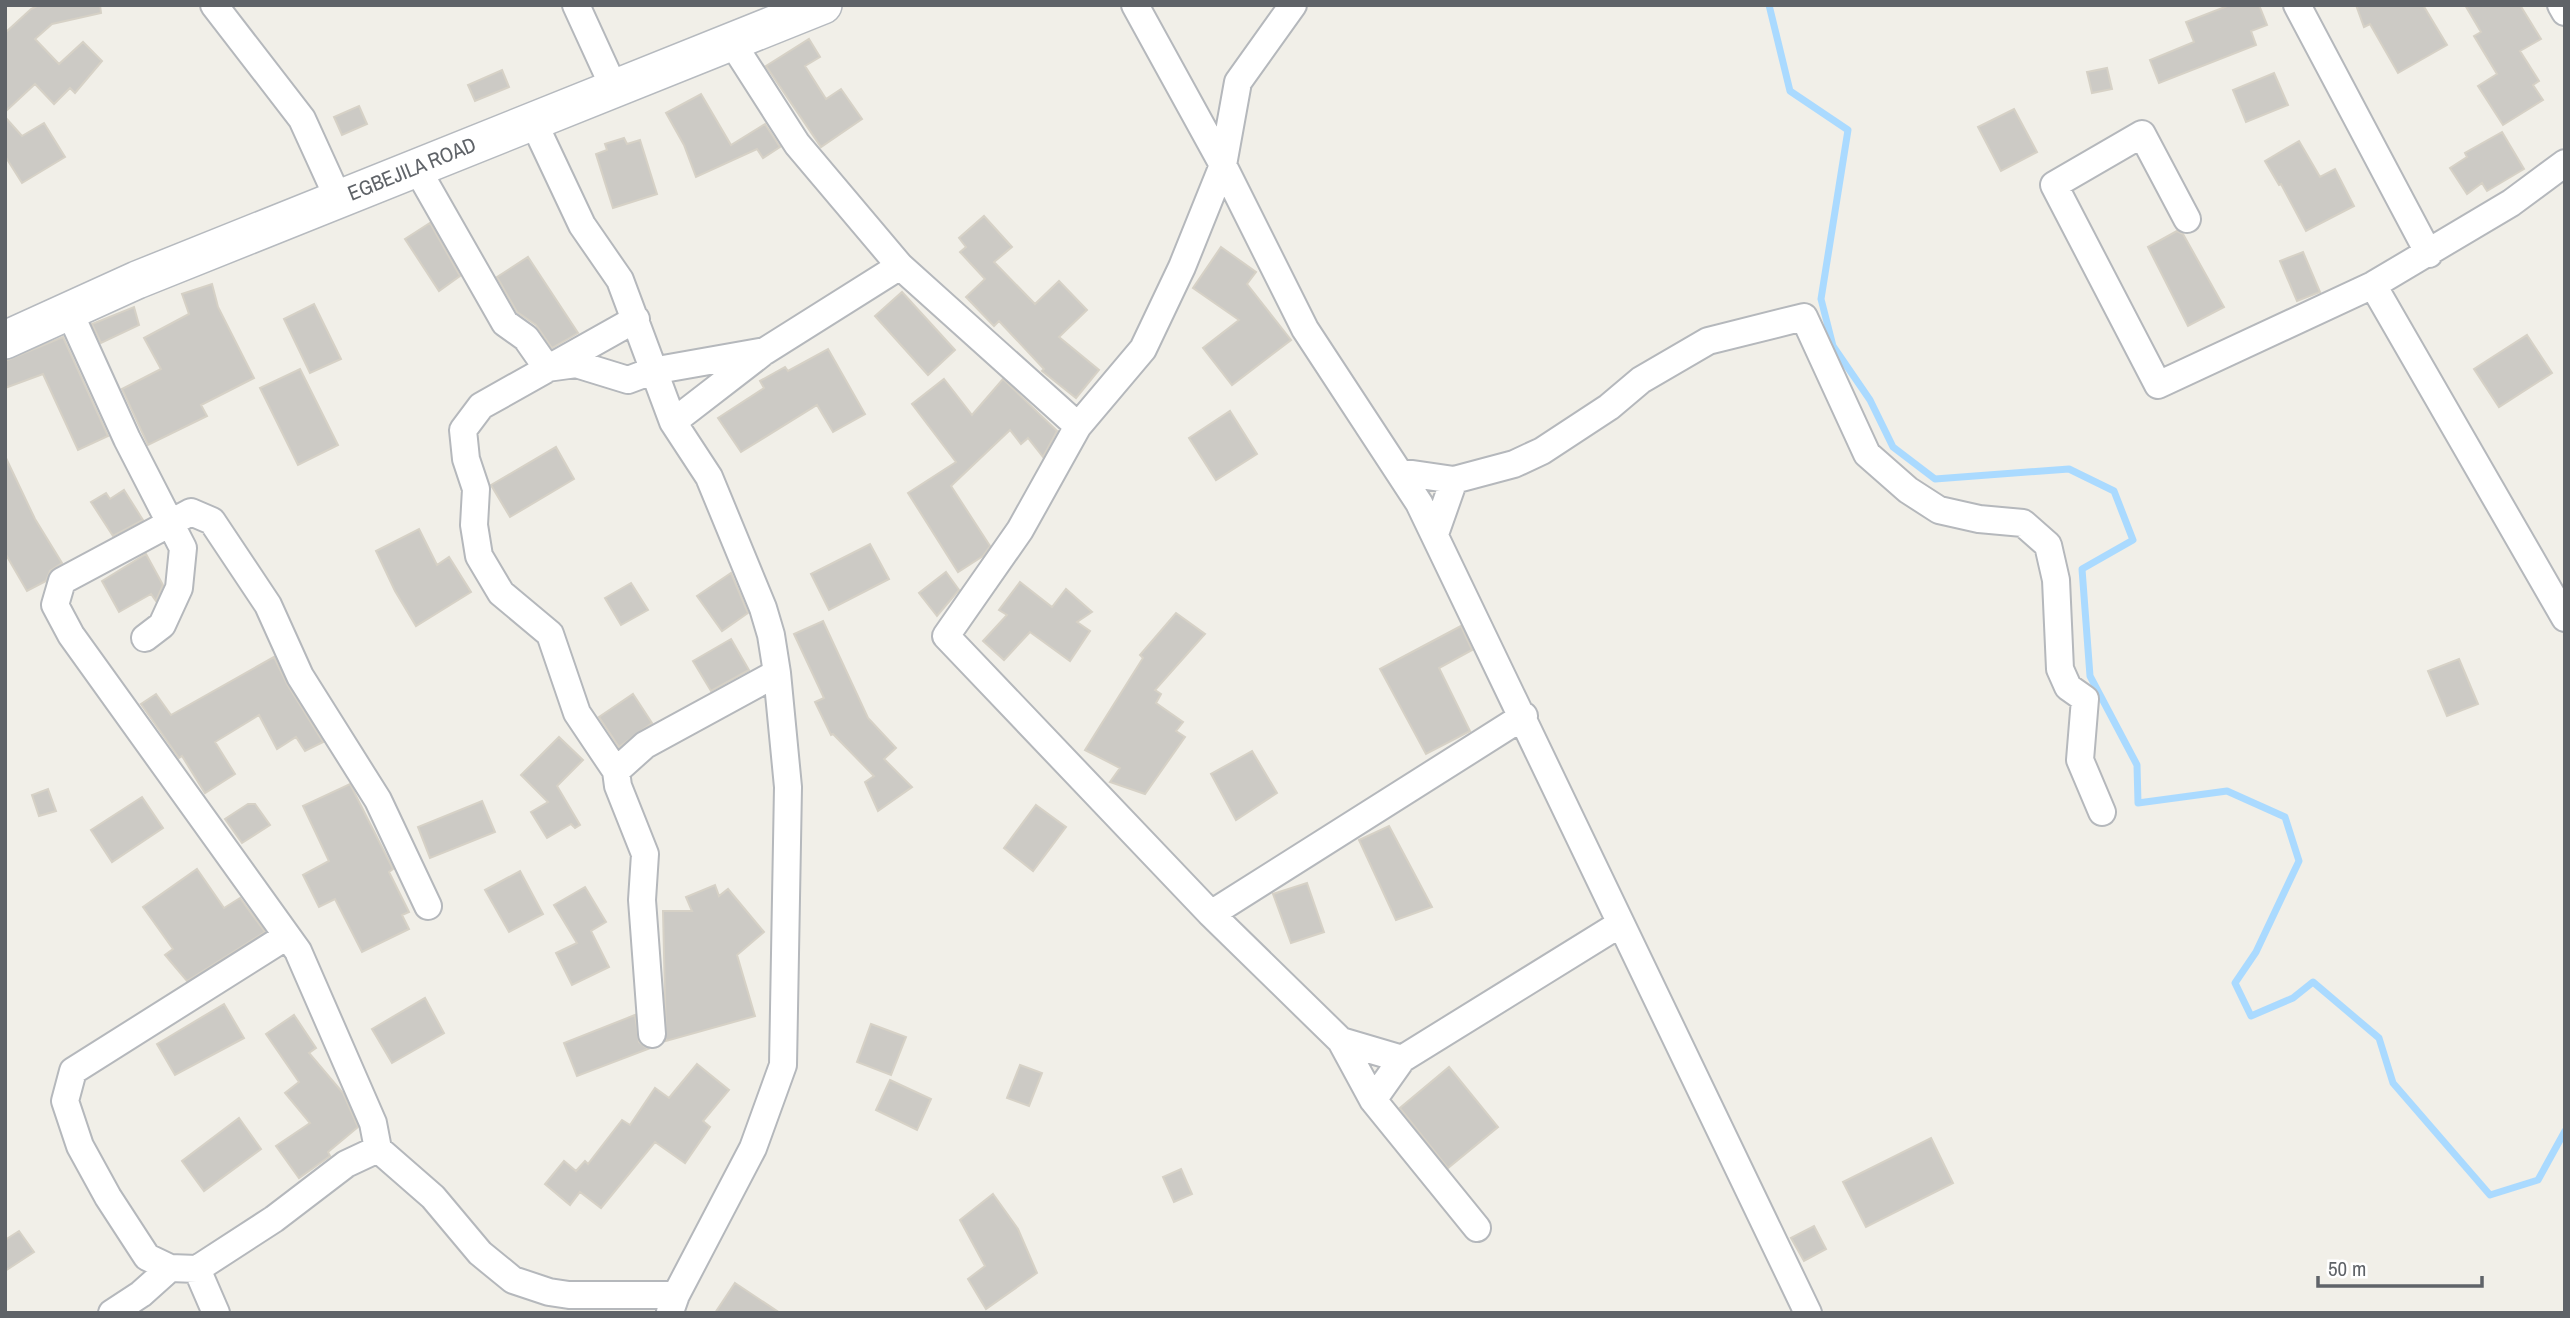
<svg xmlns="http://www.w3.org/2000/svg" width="2570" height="1318" font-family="'Archivo Narrow',sans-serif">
	<rect width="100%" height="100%" fill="#f1efe8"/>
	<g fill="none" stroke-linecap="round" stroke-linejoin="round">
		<!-- stream -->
		<path stroke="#aadaff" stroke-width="7" d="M1769 5 1790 91 1848 130 1821 299 1833 346 1870 400 1893 447 1935 479 2069 469 2114 491 2133 540 2082 569 2090 676 2137 765 2138 803 2227 791 2285 817 2299 861 2256 952 2235 983 2251 1016 2293 998 2313 982 2379 1038 2393 1083 2490 1195 2538 1180 2565 1131"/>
	</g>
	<!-- building -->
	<path fill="#cccac5" stroke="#d6d1c6" stroke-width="2" d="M39 5H100L101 13 52 24 35 39 59 64 83 42 102 61 75 93 70 88 54 104 35 84 5 112V33L31 9Z
		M2230 5H2259L2267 25 2251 31 2256 45 2159 83 2150 60 2194 42 2186 22Z
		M2356 5H2423L2447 45 2398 73 2370 24 2364 27Z
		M2465 5H2520L2541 39 2520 51 2539 81 2533 85 2543 100 2503 125 2478 86 2497 74 2474 36 2481 32Z
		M809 39 820 57 805 66 826 99 841 89 862 119 821 147 766 66Z
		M2107 68 2112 89 2092 93 2087 72Z
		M502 70 509 87 475 101 468 85Z
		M2274 73 2288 105 2246 122 2233 90Z
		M701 94 731 145 765 124 780 147 763 158 757 149 696 177 684 145 666 113Z
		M359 106 367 124 342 135 334 117Z
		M2014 109 2037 152 2001 171 1978 127Z
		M5 117 22 136 44 123 65 157 22 183 5 156Z
		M2502 132 2524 169 2487 191 2482 183 2467 194 2450 168 2467 157 2465 153Z
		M624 138 627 144 640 140 657 194 613 208 596 154 607 150 605 144Z
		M2299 141 2320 177 2335 169 2354 206 2306 231 2281 184 2279 185 2265 161Z
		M984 216 1012 247 994 262 1035 304 1059 281 1087 310 1059 337 1099 370 1076 398 1042 371 1044 369 999 321 994 326 966 297 985 279 960 252 966 247 959 238Z
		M430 223 460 276 439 291 405 239Z
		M2177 231 2183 234 2224 307 2188 326 2148 247Z
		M1221 247 1256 272 1247 284 1291 340 1232 385 1203 348 1239 320 1193 288Z
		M2303 252 2320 292 2297 301 2280 261Z
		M528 257 578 333 552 348 536 325 517 312 497 277Z
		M212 284 218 307 254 378 201 405 207 416 148 445 122 389 161 369 144 338 189 314 182 294Z
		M902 292 955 350 928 375 875 316Z
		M314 304 341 359 310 373 284 319Z
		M134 307 139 325 101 343 92 324Z
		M2527 335 2552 373 2499 407 2474 369Z
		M63 337 108 436 78 450 43 374 5 388V361Z
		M828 349 865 414 833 432 817 405 741 452 718 418 764 388 760 381 785 367 788 371Z
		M300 369 338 445 298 465 260 388Z
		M944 379 972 415 1003 379 1057 431 1043 457 1028 438 1021 444 1010 430 951 486 990 546 983 556 958 572 908 493 956 462 912 404Z
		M1230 411 1257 454 1216 480 1189 438Z
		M556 447 574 479 510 517 491 485Z
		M5 456 35 519 62 563 50 571 46 581 27 591 5 553Z
		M124 490 143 520 113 536 91 502 106 493 110 499Z
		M419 529 437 565 449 557 471 592 416 626 395 591 376 551Z
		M870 544 889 579 829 610 811 574Z
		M146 554 163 585 156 601 151 594 119 612 102 581Z
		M946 572 959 590 937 616 919 593Z
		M731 573 748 613 722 631 697 596Z
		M1020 582 1052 607 1066 589 1092 612 1077 622 1090 631 1070 661 1030 632 1004 660 983 641 1007 615 999 610Z
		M631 583 648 610 621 625 605 598Z
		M1176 613 1205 634 1155 690 1161 694 1156 703 1183 722 1176 731 1185 737 1145 794 1110 782 1120 768 1085 750 1143 658 1140 655Z
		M823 621 868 718 896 748 884 759 912 787 878 811 865 782 874 776 833 734 831 735 815 702 824 698 794 634Z
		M1461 626 1472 650 1439 668 1470 731 1426 754 1380 669Z
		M731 639 749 670 711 691 693 661Z
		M274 657 287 684 323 742 305 751 296 737 277 749 259 715 215 742 235 774 205 793 182 756 179 758 141 704 156 694 171 715Z
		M2459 659 2478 704 2447 716 2428 671Z
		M633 694 652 723 619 747 599 717Z
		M559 737 583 760 557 786 580 825 575 828 571 824 547 838 531 812 548 802 521 775Z
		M1252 751 1277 793 1236 820 1211 774Z
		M350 784 393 869 389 872 409 912 402 915 409 929 362 952 335 899 319 907 303 875 329 861 303 806Z
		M48 789 56 811 39 816 32 795Z
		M142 797 163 828 112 862 91 830Z
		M482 801 495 832 430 858 418 827Z
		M248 804H255L270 825 242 843 225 819Z
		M1036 805 1066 827 1033 871 1004 848Z
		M1389 826 1432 907 1396 920 1359 840Z
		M197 869 224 908 240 898 265 932 187 981 165 955 173 949 143 907Z
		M520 871 543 914 509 932 485 890Z
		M1307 883 1324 932 1291 943 1273 894Z
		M715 885 719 896 728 889 764 932 737 955 755 1016 666 1041 663 911H692L686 897Z
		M585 887 606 922 591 931 609 967 572 985 556 953 577 943 554 905Z
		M425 998 444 1033 392 1063 372 1029Z
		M224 1004 244 1038 175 1075 157 1044Z
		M294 1015 316 1048 309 1053 343 1093 358 1127 328 1152 330 1156 299 1178 276 1146 310 1123 285 1093 299 1082 266 1034Z
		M635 1015 639 1042 648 1049 577 1076 564 1043Z
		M871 1024 906 1037 891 1075 857 1062Z
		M697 1064 729 1090 703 1121 710 1127 685 1163 655 1142 601 1208 580 1192 570 1205 545 1184 564 1161 576 1171 585 1161 588 1164 622 1120 630 1125 655 1088 669 1098Z
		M1020 1065 1042 1073 1029 1106 1007 1098Z
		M1449 1067 1498 1127 1448 1168 1400 1108Z
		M890 1080 931 1099 917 1130 876 1110Z
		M239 1118 261 1149 204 1191 182 1161Z
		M1931 1138 1953 1183 1866 1227 1843 1182Z
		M1181 1169 1192 1194 1174 1202 1163 1177Z
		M993 1194 1018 1229 1037 1273 986 1309 968 1279 985 1266 960 1220Z
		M1814 1226 1826 1249 1804 1261 1791 1238Z
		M19 1231 34 1252 5 1271V1240Z
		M735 1283 780 1313H715Z"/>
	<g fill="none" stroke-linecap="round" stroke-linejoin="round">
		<!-- street casing -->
		<g stroke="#b5b8bc" stroke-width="30">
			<path id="street" d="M214 5 302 119 338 198
				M576 5 614 88
				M1135 5 1223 165 1305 329 1419 503 1808 1313
				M1293 5 1238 82 1223 165 1182 267 1143 349 1078 426 1020 530 946 636 1211 914 1524 716
				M2297 5 2429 254
				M2561 5 2565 12
				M731 41 797 144 900 266 1078 426
				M533 121 582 225 620 280 673 422 709 477 763 608 771 635 777 673 788 787 783 1065 753 1148 676 1295 670 1312
				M416 167 505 323 526 338 547 368 576 364 628 380 652 371 765 351 900 266
				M2187 219 2142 134 2054 185 2158 385 2373 285 2511 203 2565 163
				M2373 285 2565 618
				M69 311 127 439 183 548 179 588 162 625 145 638
				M673 422 761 354
				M1399 472 1454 480 1514 464 1542 451 1609 407 1641 380 1708 341 1804 317 1867 454 1908 490 1939 510 1979 519 2023 523 2048 545 2056 580 2060 669 2068 687 2085 699 2080 760 2102 812
				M1435 534 1454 480
				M616 771 577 713 550 634 501 593 479 556 474 525 476 489 466 459 463 430 481 406 636 319
				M428 906 378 800 300 676 268 605 212 521 191 512 62 581 55 605 71 635 298 951 373 1123 378 1149 433 1197 480 1253 513 1280 549 1292 569 1295H676
				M1211 914 1341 1041 1402 1059 1620 924
				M652 1034 642 900 645 854 618 786 616 771 645 745 777 673
				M1341 1041 1373 1100 1477 1228
				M1373 1100 1402 1059
				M170 1268 147 1257 108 1197 80 1146 65 1101 73 1071 287 936
				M197 1269 216 1313
				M112 1313 141 1294 170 1268 197 1269 274 1219 346 1164 378 1149"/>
		</g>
		<!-- secondary casing -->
		<g stroke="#b6babf" stroke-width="40">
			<path id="secondary" d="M5 340 137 280 823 5"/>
		</g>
		<!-- street -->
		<use href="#street" stroke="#fff" stroke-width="26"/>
		<!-- secondary -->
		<use href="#secondary" stroke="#fff" stroke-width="37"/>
	</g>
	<g text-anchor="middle" stroke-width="6" stroke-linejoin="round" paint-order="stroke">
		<!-- street labels -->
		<g font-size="21" fill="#5f6368" stroke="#fff">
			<text transform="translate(412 169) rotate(-22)" y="7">EGBEJILA ROAD</text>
		</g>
	</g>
	<!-- border -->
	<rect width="2570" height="1318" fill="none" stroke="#5f6368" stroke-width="14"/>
	<!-- scale -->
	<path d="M2318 1276v10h164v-10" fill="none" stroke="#5f6368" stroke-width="3.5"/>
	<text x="2328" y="1276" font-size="21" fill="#5f6368" stroke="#ffffff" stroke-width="5" paint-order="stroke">50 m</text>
</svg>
